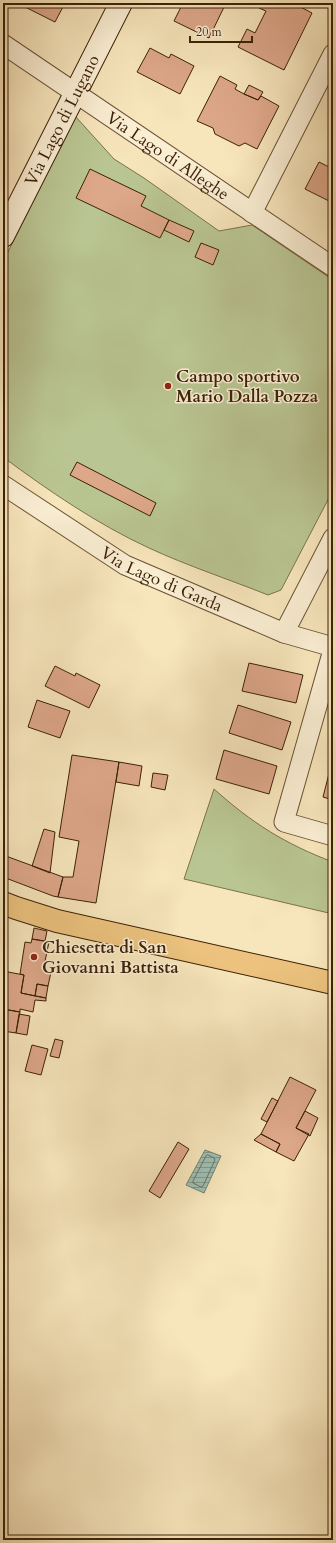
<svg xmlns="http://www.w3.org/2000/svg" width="336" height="1543" font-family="Cardo,serif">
	<defs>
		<pattern id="water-rules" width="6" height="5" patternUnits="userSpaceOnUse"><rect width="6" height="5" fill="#9dbfb4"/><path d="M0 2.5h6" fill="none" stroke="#819b90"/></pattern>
	</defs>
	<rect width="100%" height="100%" fill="#f7e5bb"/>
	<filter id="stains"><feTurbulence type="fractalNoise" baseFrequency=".005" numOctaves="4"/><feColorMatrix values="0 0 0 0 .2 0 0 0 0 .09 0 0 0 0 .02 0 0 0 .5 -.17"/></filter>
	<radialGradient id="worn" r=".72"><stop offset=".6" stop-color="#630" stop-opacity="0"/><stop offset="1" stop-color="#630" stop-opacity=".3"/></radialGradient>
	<!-- grass -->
	<path fill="#b9c592" stroke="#7a734d" d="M75 116 114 159 144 178 219 231 252 225 333 280V490L281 590 268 595C228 579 188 566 149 548 97 524 49 491 3 457V262Z
		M214 789C252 823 285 844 333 862V914L184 879Z"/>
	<!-- water -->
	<path fill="url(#water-rules)" stroke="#76806f" d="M205 1150 221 1156 204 1193 186 1185Z"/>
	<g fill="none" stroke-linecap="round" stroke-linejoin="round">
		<!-- shore -->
		<path stroke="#6c705e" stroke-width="1" d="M208 1155 214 1158 215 1160 203 1186 201 1187 193 1183V1181L206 1156Z"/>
	</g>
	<!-- building -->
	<path fill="#dda789" stroke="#3c2108" d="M17 3H65L55 22Z
		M183 3H226L209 38 174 21Z
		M261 3H293L312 13 284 70 238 47 247 29 255 33 266 11 259 8Z
		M150 48 169 58 171 54 194 66 180 94 137 72Z
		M220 76 237 85 235 89 244 94 258 100 261 96 279 106 257 149 245 143 239 146 215 134 213 128 197 121Z
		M249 85 263 92 258 100 244 94Z
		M319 162 333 169V203L305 189Z
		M90 169 146 196 141 206 169 220 160 238 76 198Z
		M169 220 194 231 189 242 164 230Z
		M201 243 219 250 213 265 195 257Z
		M77 462 156 503 150 516 70 475Z
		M249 663 303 675 296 703 242 691Z
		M55 666 75 676 76 673 100 685 89 708 45 686Z
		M37 700 70 711 60 738 28 727Z
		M238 705 291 722 282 750 229 733Z
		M224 750 277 766 269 794 216 779Z
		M72 755 119 762 96 903 58 897 63 877H73L79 841 59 837Z
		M333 758V800L323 797Z
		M119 762 142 766 139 786 116 782Z
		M153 773 168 775 165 790 151 787Z
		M44 829 55 832 50 873 32 866Z
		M3 855 63 877 58 897 53 896 3 877Z
		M34 928 47 931 45 941 32 939Z
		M32 939 49 942 43 971 51 972 48 986 37 984 35 996 21 993 24 975 20 974 25 942 31 943Z
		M3 971 24 975 21 993 46 998V1001L35 1000 33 1012 20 1009V1012L3 1009Z
		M37 984 48 986 46 998 35 996Z
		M3 1009 20 1012 16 1033 3 1031Z
		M19 1014 30 1016 27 1035 16 1033Z
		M55 1039 63 1041 59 1058 50 1056Z
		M32 1045 48 1049 41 1075 25 1071Z
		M290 1077 316 1090 296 1128 309 1134 294 1161 276 1152 280 1144 261 1134Z
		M272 1098 278 1101 267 1122 261 1119Z
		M305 1111 318 1118 310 1136 296 1128Z
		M261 1134 280 1144 276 1152 254 1140Z
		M178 1142 189 1149 160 1198 149 1191Z"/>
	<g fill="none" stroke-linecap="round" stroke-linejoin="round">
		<!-- street casing -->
		<g stroke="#6b5235" stroke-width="21">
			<g id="street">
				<path id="s1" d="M3 44 333 267"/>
				<path d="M252 213 333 54"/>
				<path id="s2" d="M3 485 125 565 284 633 333 647"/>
				<path d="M284 633 333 538"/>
				<path d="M333 650 284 822 333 836"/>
			</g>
		</g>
		<!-- secondary casing -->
		<g stroke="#3c2108" stroke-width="24">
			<g id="secondary">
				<path id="s3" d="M3 236 121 3"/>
			</g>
		</g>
		<!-- primary casing -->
		<g stroke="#3c2108" stroke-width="24">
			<path id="primary" d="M3 903 16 908 57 921 333 983"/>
		</g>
		<!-- street -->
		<use href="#street" stroke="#faeed3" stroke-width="19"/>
		<!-- secondary -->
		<use href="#secondary" stroke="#faeed3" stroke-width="22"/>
		<!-- primary -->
		<use href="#primary" stroke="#ecc27e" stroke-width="22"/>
	</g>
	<!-- markers -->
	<g fill="#8f2418" stroke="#faeed3" stroke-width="1.5">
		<circle cx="168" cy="386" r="4"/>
		<circle cx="34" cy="957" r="4"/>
	</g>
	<g text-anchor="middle" stroke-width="3" stroke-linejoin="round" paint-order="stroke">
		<!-- street labels -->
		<g font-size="17" fill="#3c2108" stroke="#faeed3">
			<text dy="6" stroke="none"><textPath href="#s3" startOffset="130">Via Lago di Lugano</textPath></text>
			<text dy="6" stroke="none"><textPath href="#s1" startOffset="199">Via Lago di Alleghe</textPath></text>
			<text dy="6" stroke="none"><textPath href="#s2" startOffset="185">Via Lago di Garda</textPath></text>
		</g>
		<!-- poi labels -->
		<g font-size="17" font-weight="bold" fill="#3c2108" stroke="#faeed3" text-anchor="start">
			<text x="176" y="382">Campo sportivo<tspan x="176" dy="20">Mario Dalla Pozza</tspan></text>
			<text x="42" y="953">Chiesetta di San<tspan x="42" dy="20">Giovanni Battista</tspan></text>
		</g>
	</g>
	<!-- margin -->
	<rect width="336" height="1543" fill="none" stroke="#f7e5bb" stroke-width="16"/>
	<rect x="4" y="4" width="328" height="1535" fill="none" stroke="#3c2108" stroke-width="2"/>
	<rect x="8" y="8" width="320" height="1527" fill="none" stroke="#3c2108"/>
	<!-- scale -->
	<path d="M190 36v6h62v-6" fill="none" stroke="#3c2108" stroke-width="2"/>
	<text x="196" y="36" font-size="12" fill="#3c2108" stroke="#faeed3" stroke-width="3" paint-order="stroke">20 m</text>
	<rect width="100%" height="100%" filter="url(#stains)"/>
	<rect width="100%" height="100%" fill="url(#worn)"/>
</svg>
